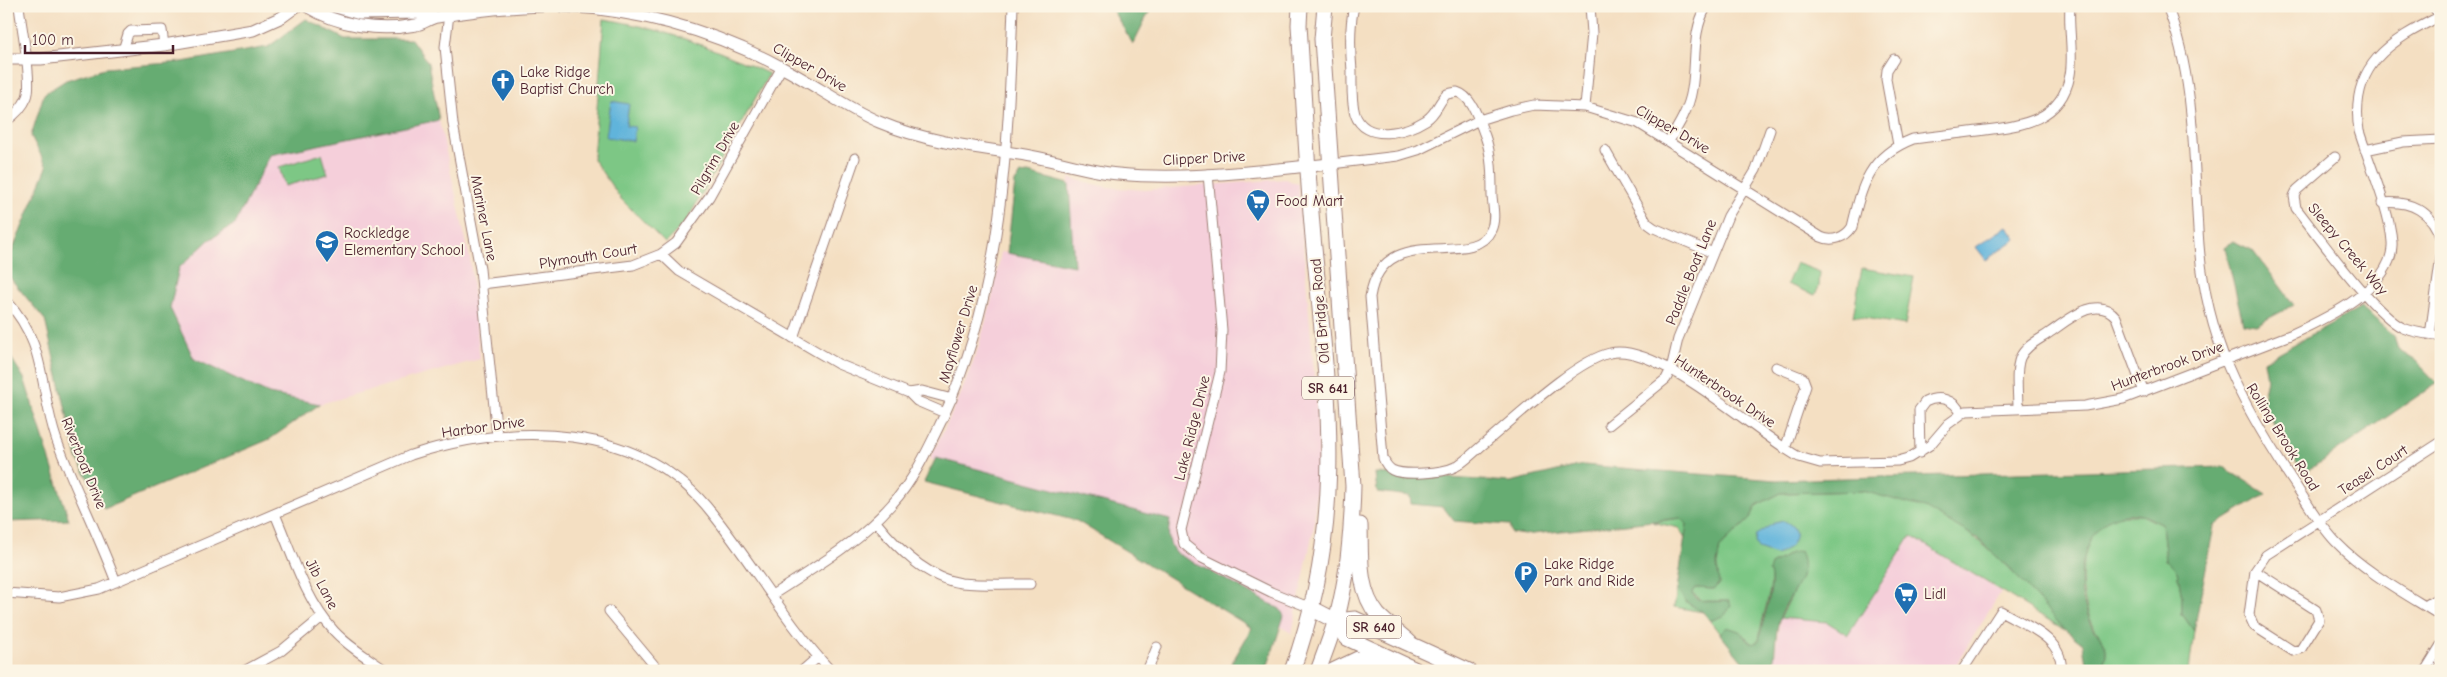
<svg xmlns="http://www.w3.org/2000/svg" width="2447" height="677" font-family="'Comic Neue',sans-serif">
	<rect width="100%" height="100%" fill="#fcf5e5"/>
	<filter id="ink" filterUnits="userSpaceOnUse"><feTurbulence type="fractalNoise" baseFrequency=".02" numOctaves="2"/><feDisplacementMap in="SourceGraphic" scale="10" xChannelSelector="R" yChannelSelector="G"/><feConvolveMatrix kernelMatrix="1 2 1 2 8 2 1 2 1" color-interpolation-filters="sRGB"/></filter>
	<filter id="wash" filterUnits="userSpaceOnUse"><feTurbulence type="fractalNoise" baseFrequency=".0096" numOctaves="4" result="noise"/><feDisplacementMap in="SourceGraphic" scale="20" xChannelSelector="R" yChannelSelector="G"/><feGaussianBlur stdDeviation="1.12" result="paint"/><feColorMatrix in="noise" values="0 0 0 0 0 0 0 0 0 0 0 0 0 0 0 0 0 1.4 0 .05"/><feComposite in="paint" operator="in"/></filter>
	<g filter="url(#wash)">
		<rect width="100%" height="100%" fill="#f4dfc2"/>
		<!-- built -->
		<path fill="#f5cfda" d="M439 120 470 259 480 359 320 404 269 394 194 359 170 308 179 267 209 240 235 224 270 155Z
			M1069 178 1106 187 1145 190 1285 179 1298 184 1315 384 1319 450 1314 526 1292 633 1151 552 1159 523 930 459 960 396 977 351 990 307 1001 252 1073 265Z
			M1910 535 2001 592 1952 671H1773L1780 618 1827 622 1848 635Z"/>
		<!-- green -->
		<path fill="#7dc785" stroke="#647358" d="M604 19C662 28 715 48 769 74L686 222 665 243 621 199 593 159Z
			M322 154 328 174 285 186 279 167Z
			M1796 263 1820 272 1819 287 1815 295 1787 284Z
			M1862 268 1914 277 1905 325 1853 316Z
			M1863 491C1884 496 1907 499 1926 508 1984 534 2024 584 2065 630L1911 536 1848 635 1827 622 1780 618 1795 589 1791 553 1771 565C1774 592 1761 615 1759 641L1753 644 1739 631 1727 628 1720 634 1710 621 1725 614 1729 601H1703L1692 593 1696 588 1714 589 1719 584 1717 564 1720 547 1750 519 1757 505 1781 493Z
			M2115 515H2142L2162 525 2166 560 2177 571 2182 596V614L2194 631 2189 671H2100C2104 662 2108 654 2105 645 2103 638 2096 632 2093 625 2079 596 2077 557 2096 529 2100 523 2109 519 2115 515Z
			M1681 518 1687 524 1685 539 1679 528 1652 522Z
			M1677 589 1686 602 1703 612 1674 607Z"/>
		<!-- forest -->
		<path fill="#66ac72" stroke="#58664e" d="M1110 6H1152L1133 44Z
			M306 19 345 39H411L428 63 439 120 270 155 235 224 209 240 179 268 170 308 194 359 269 394 320 404 270 439 104 509 77 458 45 320 6 273V266L47 167 31 136 44 94 66 80 105 68 182 62 268 47Z
			M1028 173 1069 184 1074 266 1007 253 1015 182 1021 174Z
			M2233 241 2254 251 2294 305 2256 325 2243 323 2225 247Z
			M2361 307 2394 335 2398 350 2416 361 2437 383 2303 474 2262 404 2267 378 2264 361Z
			M6 350 24 378 69 520 6 522Z
			M936 458 1170 520C1168 533 1167 543 1176 553L1280 609 1284 616 1266 671H1227L1252 628 1077 521 924 482Z
			M1583 465 1776 480 2224 467 2266 494 2214 526 2194 631 2182 614V596L2177 571 2166 560 2162 525C2156 522 2148 516 2141 515 2091 505 2074 565 2084 604 2087 612 2090 622 2094 629 2098 634 2103 639 2105 645 2108 654 2104 662 2100 671H2087L2083 644 2065 630 2009 568 1977 538 1925 508 1863 491 1781 493 1757 505 1750 519 1720 547 1717 564 1719 583 1714 589 1696 588 1692 593C1700 605 1716 601 1729 601L1731 606 1725 615 1710 621 1703 612 1686 602 1677 589 1687 524 1681 518 1524 535 1511 533 1509 525 1454 521 1443 507 1411 504 1410 496 1377 492 1375 473 1510 482Z
			M1800 551C1813 576 1785 597 1779 620 1775 636 1775 654 1773 671H1750L1720 634 1727 627 1739 631 1753 644 1759 641C1761 623 1777 584 1769 571L1771 565 1791 553Z"/>
		<!-- water -->
		<path fill="#60b4db" stroke="#556a83" d="M611 101 629 104 626 126 635 127 633 141 606 137Z
			M2007 226 2016 239 1986 260 1976 247Z
			M1784 521C1806 530 1792 550 1776 555L1758 549 1755 542 1756 535 1774 523Z"/>
	</g>
	<g filter="url(#ink)">
		<g fill="none" stroke-linecap="round" stroke-linejoin="round">
			<!-- minor casing -->
			<g stroke="#9f7f76" stroke-width="11">
				<path id="minor" d="M450 6 445 47 453 124 480 269 497 436
					M1354 6C1349 28 1350 49 1352 71 1352 85 1351 101 1355 114 1365 143 1406 133 1426 120 1437 113 1438 102 1447 94L1457 92C1473 97 1479 121 1485 136 1492 155 1492 176 1492 196 1493 207 1496 220 1491 230 1472 271 1383 218 1370 297L1383 458C1385 463 1387 467 1392 470 1404 476 1443 473 1455 467 1466 461 1475 451 1485 443 1514 419 1575 361 1610 353 1657 341 1757 434 1799 457L1820 463 1898 461 1909 458 1930 445 1948 424 1966 411 2085 406 2123 399 2290 335C2325 319 2395 287 2392 242 2390 211 2369 163 2359 131 2349 66 2389 41 2441 16
					M2167 6C2197 82 2193 165 2199 245 2207 340 2239 399 2290 477 2305 499 2318 523 2336 542 2365 572 2406 594 2441 616
					M2433 6 2440 16
					M123 50 128 34 131 31 162 30 164 45
					M1894 59 1887 70 1886 79 1898 145
					M1585 107 1592 33 1590 6
					M6 121C15 115 23 107 27 97 33 82 21 25 19 6
					M1669 141C1679 125 1689 109 1692 89 1697 60 1691 32 1707 6
					M1605 150 1647 223 1654 228 1713 253
					M2365 150 2403 142 2441 140
					M2335 157 2297 190 2294 196 2296 208C2319 237 2373 313 2403 328 2415 333 2428 334 2441 336
					M1331 164 1398 156 1418 150 1479 120 1511 110 1534 105 1585 107 1638 123 1821 237C1832 242 1845 238 1852 227 1862 185 1869 156 1913 139 1935 136 1956 134 1978 131 2018 126 2061 123 2070 75 2074 52 2068 29 2070 6
					M1208 174 1222 330 1220 372 1181 530 1184 544 1200 557 1271 592 1311 608
					M2382 203C2410 200 2433 211 2441 240
					M661 254 679 271 838 364 909 393 917 401 945 413
					M482 284 633 265 661 254 676 243 709 197 782 67
					M6 300C48 345 38 387 57 441 75 489 98 534 116 582
					M2430 335 2441 256
					M793 338 855 158
					M1776 367 1803 378 1806 386 1785 449
					M909 393 922 391 952 399
					M2018 408C2018 393 2015 371 2020 358 2025 346 2039 340 2049 333 2068 320 2097 294 2116 317L2144 392
					M1609 425 1666 379 1671 369 1678 339 1713 253 1728 216 1756 170 1770 130
					M1920 453 1919 410 1925 402C1939 395 1955 399 1961 414
					M275 514C292 554 305 599 334 631 349 647 369 659 387 671
					M876 522C897 548 926 578 961 583 984 585 1008 584 1030 584
					M2255 571 2316 610 2319 620 2301 649 2293 651 2254 626 2249 615Z
					M2255 571 2266 555 2441 442
					M6 593 59 597 99 589 411 455C513 422 640 421 712 513 753 564 786 623 831 671
					M772 595C814 568 859 542 892 504 914 480 928 449 942 420 1003 289 1008 148 1013 6
					M2425 606 2441 596
					M609 611 659 671
					M244 671 281 651 322 617
					M802 671 818 657
					M1147 671 1157 647
					M1962 671 2001 611C2024 625 2065 638 2061 671
					M2425 671 2441 645"/>
			</g>
			<!-- tertiary casing -->
			<g stroke="#9f7f76" stroke-width="13">
				<path id="tertiary" d="M306 6C339 26 378 32 416 25 423 24 430 18 437 17 472 11 508 7 543 6
					M332 6 360 14 416 13 434 17
					M562 6C640 10 712 30 781 67 814 84 844 107 879 122 924 141 971 147 1019 154 1053 159 1084 171 1118 174 1188 181 1261 170 1331 164
					M6 59H41L164 45 253 30 282 17 297 6"/>
			</g>
			<!-- primary casing -->
			<g stroke="#9f7f76" stroke-width="17">
				<path id="primary" d="M1360 525C1361 555 1357 590 1378 615 1388 625 1400 634 1410 643
					M1311 608 1336 621 1347 638 1418 671
					M1336 621 1355 619 1469 671
					M1292 671C1346 524 1329 399 1314 248 1307 174 1304 99 1299 25L1300 6
					M1318 671C1326 649 1335 627 1340 605 1349 566 1352 526 1353 486L1322 39 1325 6
					M1333 671 1358 659 1387 661"/>
			</g>
			<!-- minor -->
			<use href="#minor" stroke="#fff" stroke-width="9"/>
			<!-- tertiary -->
			<use href="#tertiary" stroke="#fff" stroke-width="11"/>
			<!-- primary -->
			<use href="#primary" stroke="#fff" stroke-width="15"/>
		</g>
	</g>
	<!-- icons -->
	<defs>
		<g id="church-pin" transform="scale(1.25)"><path d="M0 17L-7.5 6A9.5 9.5 0 1 1 7.5 6Z" fill="#1f6fb2" stroke="#fcf5e5"/><path d="M-1.2-6h2.4v3.5h3.3v2.4h-3.3V6h-2.4V-.1h-3.3v-2.4h3.3Z" fill="#fff"/></g>
		<g id="supermarket-pin" transform="scale(1.25)"><path d="M0 17L-7.5 6A9.5 9.5 0 1 1 7.5 6Z" fill="#1f6fb2" stroke="#fcf5e5"/><path d="M-6-5.5h2.5l.6 2H6L4.5 2H-2.5L-4.4-4H-6ZM-1.5 3.2a1.3 1.3 0 1 0 .1 0ZM3 3.2a1.3 1.3 0 1 0 .1 0Z" fill="#fff"/></g>
		<g id="school-pin" transform="scale(1.25)"><path d="M0 17L-7.5 6A9.5 9.5 0 1 1 7.5 6Z" fill="#1f6fb2" stroke="#fcf5e5"/><path d="M0-5L7-2L0 1L-7-2ZM-4 1L0 2.5L4 1V4Q0 6-4 4Z" fill="#fff"/></g>
		<g id="parking-pin" transform="scale(1.25)"><path d="M0 17L-7.5 6A9.5 9.5 0 1 1 7.5 6Z" fill="#1f6fb2" stroke="#fcf5e5"/><path d="M-3.5-5.5H1a3.5 3.5 0 0 1 0 7H-1V5.5H-3.5ZM-1-3.4V-.6H.8a1.4 1.4 0 0 0 0-2.8Z" fill="#fff"/></g>
	</defs>
	<g fill-rule="evenodd">
		<use href="#church-pin" x="503" y="81"/>
		<use href="#supermarket-pin" x="1258" y="201"/>
		<use href="#school-pin" x="327" y="242"/>
		<use href="#parking-pin" x="1526" y="573"/>
		<use href="#supermarket-pin" x="1906" y="594"/>
	</g>
	<g text-anchor="middle" stroke-width="4" stroke-linejoin="round" paint-order="stroke">
		<!-- shield labels -->
		<g fill="#fcf5e5" stroke="#7f5f63" stroke-width="1">
			<rect x="1302" y="376.5" width="52" height="23" rx="4"/>
			<rect x="1346.5" y="615.5" width="55" height="23" rx="4"/>
		</g>
		<g font-size="14" font-weight="bold" fill="#4a1f2b">
			<text x="1328" y="393">SR 641</text>
			<text x="1374" y="632">SR 640</text>
		</g>
		<!-- street labels -->
		<g font-size="15" fill="#4a1f2b" stroke="#fcf5e5">
			<text transform="translate(810 67) rotate(30)" y="5">Clipper Drive</text>
			<text transform="translate(1673 129) rotate(30)" y="5">Clipper Drive</text>
			<text transform="translate(715 158) rotate(-60)" y="5">Pilgrim Drive</text>
			<text transform="translate(1204 158) rotate(-3)" y="5">Clipper Drive</text>
			<text transform="translate(484 218) rotate(79)" y="5">Mariner Lane</text>
			<text transform="translate(2348 249) rotate(50)" y="5">Sleepy Creek Way</text>
			<text transform="translate(588 256) rotate(-9)" y="5">Plymouth Court</text>
			<text transform="translate(1691 272) rotate(-68)" y="5">Paddle Boat Lane</text>
			<text transform="translate(1320 311) rotate(-95)" y="5">Old Bridge Road</text>
			<text transform="translate(958 334) rotate(-73)" y="5">Mayflower Drive</text>
			<text transform="translate(2167 366) rotate(-20)" y="5">Hunterbrook Drive</text>
			<text transform="translate(1725 391) rotate(34)" y="5">Hunterbrook Drive</text>
			<text transform="translate(483 427) rotate(-8)" y="5">Harbor Drive</text>
			<text transform="translate(1192 428) rotate(-76)" y="5">Lake Ridge Drive</text>
			<text transform="translate(2283 437) rotate(58)" y="5">Rolling Brook Road</text>
			<text transform="translate(84 463) rotate(68)" y="5">Riverboat Drive</text>
			<text transform="translate(2373 470) rotate(-33)" y="5">Teasel Court</text>
			<text transform="translate(322 584) rotate(63)" y="5">Jib Lane</text>
		</g>
		<!-- poi labels -->
		<g font-size="15" fill="#4a1f2b" stroke="#fcf5e5" text-anchor="start">
			<text x="520" y="77">Lake Ridge<tspan x="520" dy="17">Baptist Church</tspan></text>
			<text x="1276" y="206">Food Mart</text>
			<text x="344" y="238">Rockledge<tspan x="344" dy="17">Elementary School</tspan></text>
			<text x="1544" y="569">Lake Ridge<tspan x="1544" dy="17">Park and Ride</tspan></text>
			<text x="1924" y="599">Lidl</text>
		</g>
	</g>
	<!-- margin -->
	<rect width="2447" height="677" fill="none" stroke="#fcf5e5" stroke-width="25"/>
	<!-- scale -->
	<path d="M25 45v8h148v-8" fill="none" stroke="#4a1f2b" stroke-width="2.5"/>
	<text x="32" y="45" font-size="15" fill="#4a1f2b" stroke="#fcf5e5" stroke-width="4" paint-order="stroke">100 m</text>
</svg>
